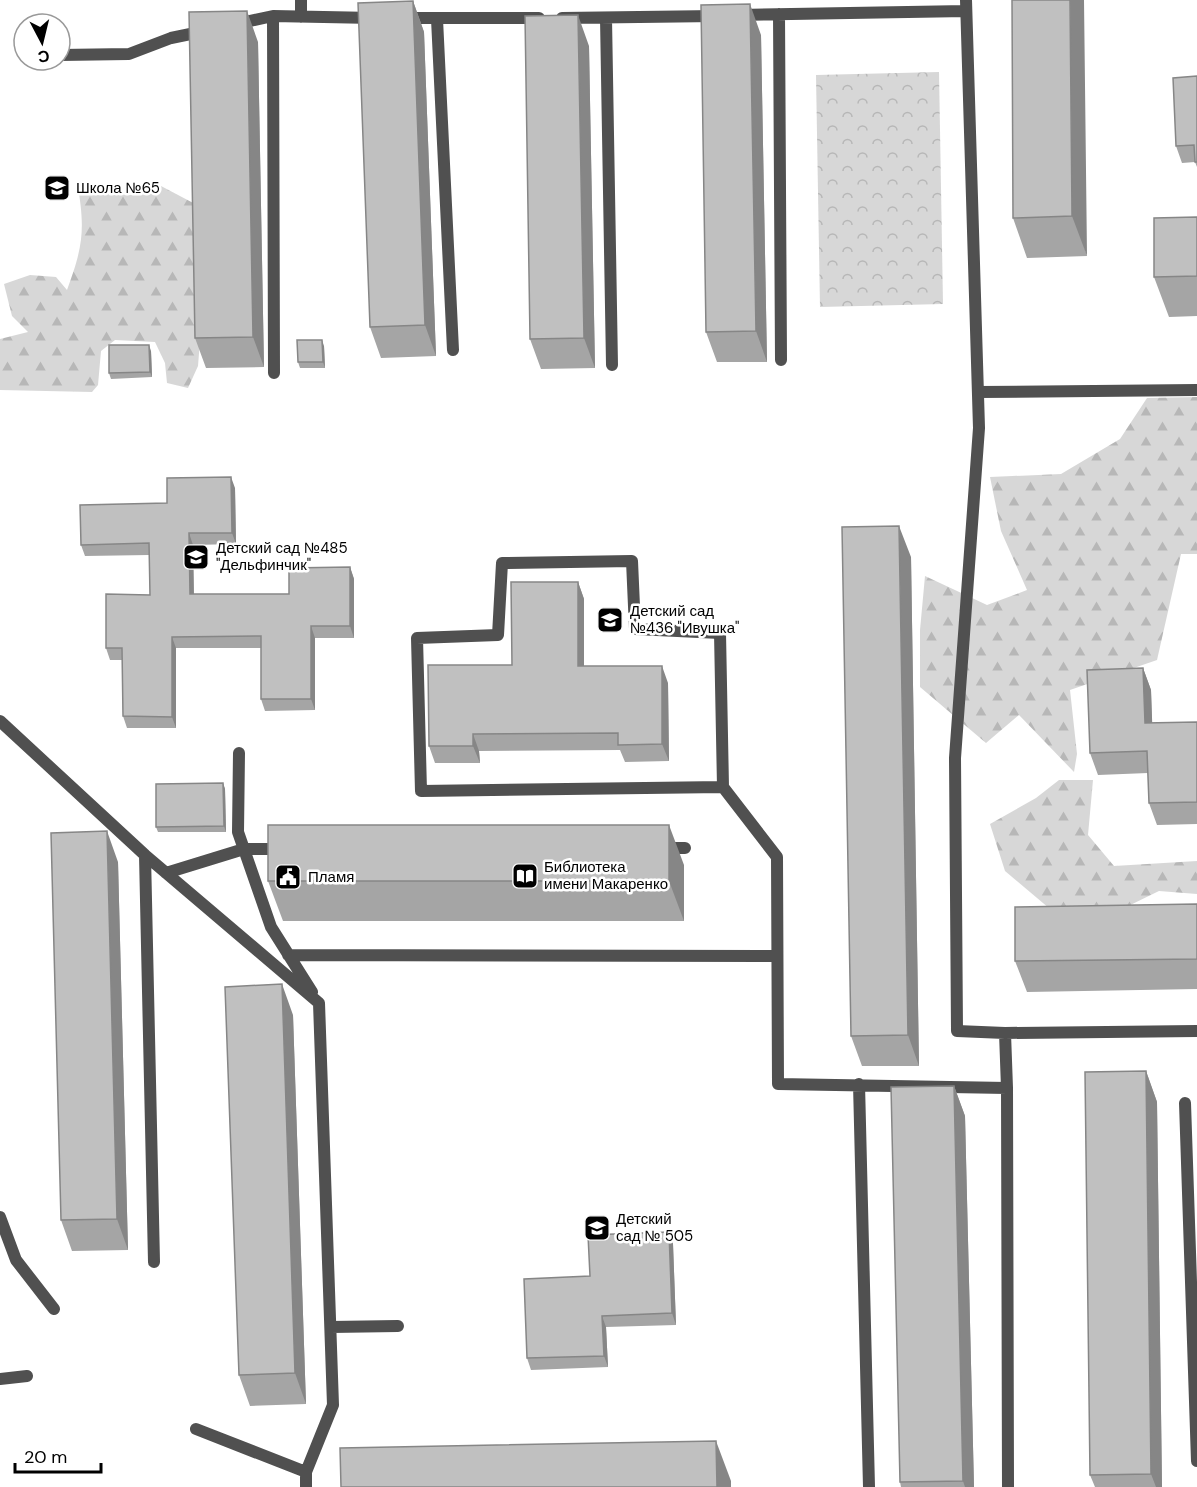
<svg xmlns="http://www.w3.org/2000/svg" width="1197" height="1487" font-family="'DM Sans',sans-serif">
	<defs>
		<pattern id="forest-firs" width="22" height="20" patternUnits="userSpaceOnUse" patternTransform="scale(1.5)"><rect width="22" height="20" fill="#d7d7d7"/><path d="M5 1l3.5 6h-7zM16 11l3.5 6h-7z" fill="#b7b7b7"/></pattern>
		<pattern id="park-crowns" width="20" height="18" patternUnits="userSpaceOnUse" patternTransform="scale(1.5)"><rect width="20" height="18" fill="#d7d7d7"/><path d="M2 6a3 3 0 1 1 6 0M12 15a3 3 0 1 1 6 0" fill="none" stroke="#b7b7b7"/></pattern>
	</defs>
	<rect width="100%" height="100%" fill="#fff"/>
	<!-- forest -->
	<path fill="url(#forest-firs)" d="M77 181C116 185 116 207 161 186L197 205 201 328 198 366 188 388 167 383 165 363 155 342 115 340 101 351 98 385 92 392 0 390V339L28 332 12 316 4 284 30 275 56 277 67 290C84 244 85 228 77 181Z
		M1197 397V554H1181L1157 660 1070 690 1077 754 1074 772 1019 715 986 743 920 687V630L925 576 987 605 1027 590 1001 531 990 477 1061 474 1120 439 1147 398Z
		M1059 780H1093L1088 835 1114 866 1197 861V894L1159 891 1118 911 1056 914 1005 871 990 824 1036 798Z"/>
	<!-- park -->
	<path fill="url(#park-crowns)" d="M939 72 943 304 820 307 816 75Z"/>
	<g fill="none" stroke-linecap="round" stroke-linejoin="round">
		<!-- service -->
		<path stroke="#505050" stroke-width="12" d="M301 0V17
			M966 0 979 428 955 758 957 1031 1005 1033
			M779 14 781 360
			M739 15 966 11
			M273 16 274 373
			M403 18H539
			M562 18 716 16
			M606 18 612 365
			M437 19 453 350
			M236 24 273 16 374 18
			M60 55 129 54 171 38 205 31
			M978 392 1197 390
			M0 721 145 855 319 1003 333 1405 306 1472
			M239 753 238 832 271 927 312 992
			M723 787 421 791 417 638 498 635 502 563 632 561 635 629 720 633 723 787 777 857 778 1084 1007 1088 1008 1487
			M662 848H685
			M145 855 154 1262
			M166 873 244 849H284
			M288 955 777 956
			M859 1084 869 1487
			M1007 1088 1005 1033 1197 1031
			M1185 1103 1197 1461
			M0 1217 16 1260 54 1309
			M331 1327 398 1326
			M0 1379 27 1376
			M196 1429 306 1472V1487"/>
	</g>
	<!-- wall -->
	<path fill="#a5a5a5" d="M1012 0 1087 256 1027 258 1013 218Z
		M413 1 424 32 436 356 381 358 370 327Z
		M761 35 767 362H717L706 332Z
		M258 42 264 367 206 368 195 338Z
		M589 46 595 368 541 369 530 339Z
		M1197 76V167L1195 162 1182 163 1176 146Z
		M1197 217V316L1169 317 1154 277Z
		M324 346 325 368H300L298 362Z
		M151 351 152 377 111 379 109 373Z
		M235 488 236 544 193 545 194 594H289L350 567 354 579V638H315V710L265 711 261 699V648H176V728H127L123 716 122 660H110L106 648 150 595 149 555 85 556 81 545 167 503Z
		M911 557 919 1066H862L851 1036Z
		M578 582 584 599V666L668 683 669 761 625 762 620 750 479 751 480 763H435L429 746 512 665Z
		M1143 668 1151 690 1152 723 1197 722V824L1157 825 1149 803 1148 773 1098 775 1090 753Z
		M223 783 225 789 226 832H158L156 827Z
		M118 862 128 1250 72 1251 61 1220Z
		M684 865V921H283L268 881Z
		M1197 904V989L1027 992 1015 961Z
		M293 1015 306 1404 250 1406 239 1375Z
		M1146 1071 1157 1102 1162 1487H1095L1090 1475Z
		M954 1086 965 1116 974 1487H901L900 1482Z
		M669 1232 673 1244 676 1325 606 1327 608 1367 531 1370 527 1358 590 1276Z"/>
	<!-- shaded-wall -->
	<path fill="#868686" d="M1070 0H1084L1087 256 1072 216Z
		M413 1 424 32 436 356 425 325Z
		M750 4 761 35 767 362 756 331Z
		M247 11 258 42 264 367 253 337Z
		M578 15 589 46 595 368 584 338Z
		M322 340 324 346 325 368 323 362Z
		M149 345 151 351 152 377 150 372Z
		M231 477 235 488 236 544 232 533Z
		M899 526 911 557 919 1066 908 1035Z
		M189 533 193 545 194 606 190 594Z
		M350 567 354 579V638L350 626Z
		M578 582 584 599V683L578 666Z
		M311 626 315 638V710L311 699Z
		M172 637 176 648V728L172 717Z
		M662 666 668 683 669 761 662 744Z
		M1143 668 1151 690 1153 745 1145 723Z
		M473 734 479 751 480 763 473 746Z
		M223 783 225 789 226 832 224 826Z
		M669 825 684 865V921L669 881Z
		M107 831 118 862 128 1250 117 1219Z
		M282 984 293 1015 306 1404 295 1373Z
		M1146 1071 1157 1102 1162 1487H1156L1151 1474Z
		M954 1086 965 1116 974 1487H965L963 1481Z
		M669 1232 673 1244 676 1325 672 1313Z
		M602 1316 606 1327 608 1367 604 1356Z
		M716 1441 731 1481V1487H717Z"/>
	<!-- building -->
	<path fill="#c0c0c0" stroke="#868686" stroke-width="1.5" d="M1012 0H1070L1072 216 1013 218Z
		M413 1 425 325 370 327 358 3Z
		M750 4 756 331 706 332 701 5Z
		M247 11 253 337 195 338 189 12Z
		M578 15 584 338 530 339 525 16Z
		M1197 76V162H1195L1194 145 1176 146 1173 78Z
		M1197 217V276L1154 277V218Z
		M297 340H322L323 362H298Z
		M109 345H149L150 372 109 373Z
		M231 477 232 533H189L190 594H289V568L350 567V626H311V699H261V636L172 637V717L123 716 122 648H106V594L150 595 149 543 81 545 80 505 167 503V478Z
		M899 526 908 1035 851 1036 842 527Z
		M511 582H578V666H662V744L618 745V733L473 734V746H429L428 665H512Z
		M1143 668 1145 723 1197 722V802L1149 803 1147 751 1090 753 1087 670Z
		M223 783 224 826 156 827V784Z
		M268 825H669V881H268Z
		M107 831 117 1219 61 1220 51 833Z
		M1197 904V959L1015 961V907Z
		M282 984 295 1373 239 1375 225 987Z
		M1146 1071 1151 1474 1090 1475 1085 1072Z
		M954 1086 963 1481 900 1482 891 1087Z
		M669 1232 672 1313 602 1316 604 1356 527 1358 524 1279 590 1276 588 1235Z
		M716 1441 717 1487H341L340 1448Z"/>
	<!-- icons -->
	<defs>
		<g id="school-square" transform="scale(1.35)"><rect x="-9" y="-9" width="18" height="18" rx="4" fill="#000" stroke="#fff"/><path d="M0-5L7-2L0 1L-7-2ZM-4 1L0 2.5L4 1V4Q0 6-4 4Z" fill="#fff"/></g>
		<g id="library-square" transform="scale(1.35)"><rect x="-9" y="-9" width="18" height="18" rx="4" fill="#000" stroke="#fff"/><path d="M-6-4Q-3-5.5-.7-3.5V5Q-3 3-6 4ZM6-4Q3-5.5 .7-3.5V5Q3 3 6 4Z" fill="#fff"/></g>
		<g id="civic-square" transform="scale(1.35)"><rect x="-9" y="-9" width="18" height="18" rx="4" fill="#000" stroke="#fff"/><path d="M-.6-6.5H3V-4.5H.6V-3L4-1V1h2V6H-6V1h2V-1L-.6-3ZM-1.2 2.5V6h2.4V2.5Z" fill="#fff"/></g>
	</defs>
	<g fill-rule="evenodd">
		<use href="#school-square" x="57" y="188"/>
		<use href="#school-square" x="196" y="557"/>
		<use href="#school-square" x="610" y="620"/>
		<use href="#library-square" x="525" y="876"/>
		<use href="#civic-square" x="288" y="877"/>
		<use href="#school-square" x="597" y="1228"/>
	</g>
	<g text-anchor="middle" stroke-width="5" stroke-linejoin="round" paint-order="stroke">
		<!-- poi labels -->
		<g font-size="15" fill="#000" stroke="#fff" text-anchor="start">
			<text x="76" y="193">Школа №65</text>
			<text x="216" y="553">Детский сад №485<tspan x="216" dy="17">"Дельфинчик"</tspan></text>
			<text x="630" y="616">Детский сад<tspan x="630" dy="17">№436 "Ивушка"</tspan></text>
			<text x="544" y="872">Библиотека<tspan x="544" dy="17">имени Макаренко</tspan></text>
			<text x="308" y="882">Пламя</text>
			<text x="616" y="1224">Детский<tspan x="616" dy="17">сад № 505</tspan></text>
		</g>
	</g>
	<!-- north arrow -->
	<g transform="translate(42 42) rotate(173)"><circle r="28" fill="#ffffff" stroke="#999999" stroke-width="1.5"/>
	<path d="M0-4.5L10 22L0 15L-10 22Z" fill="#000000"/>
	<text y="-9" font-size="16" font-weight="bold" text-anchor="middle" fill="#000000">С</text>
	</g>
	<!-- scale -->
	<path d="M15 1463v9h86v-9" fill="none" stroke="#000000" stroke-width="3"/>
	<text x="24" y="1463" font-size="18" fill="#000000" stroke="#ffffff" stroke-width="4.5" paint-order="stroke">20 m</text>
</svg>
